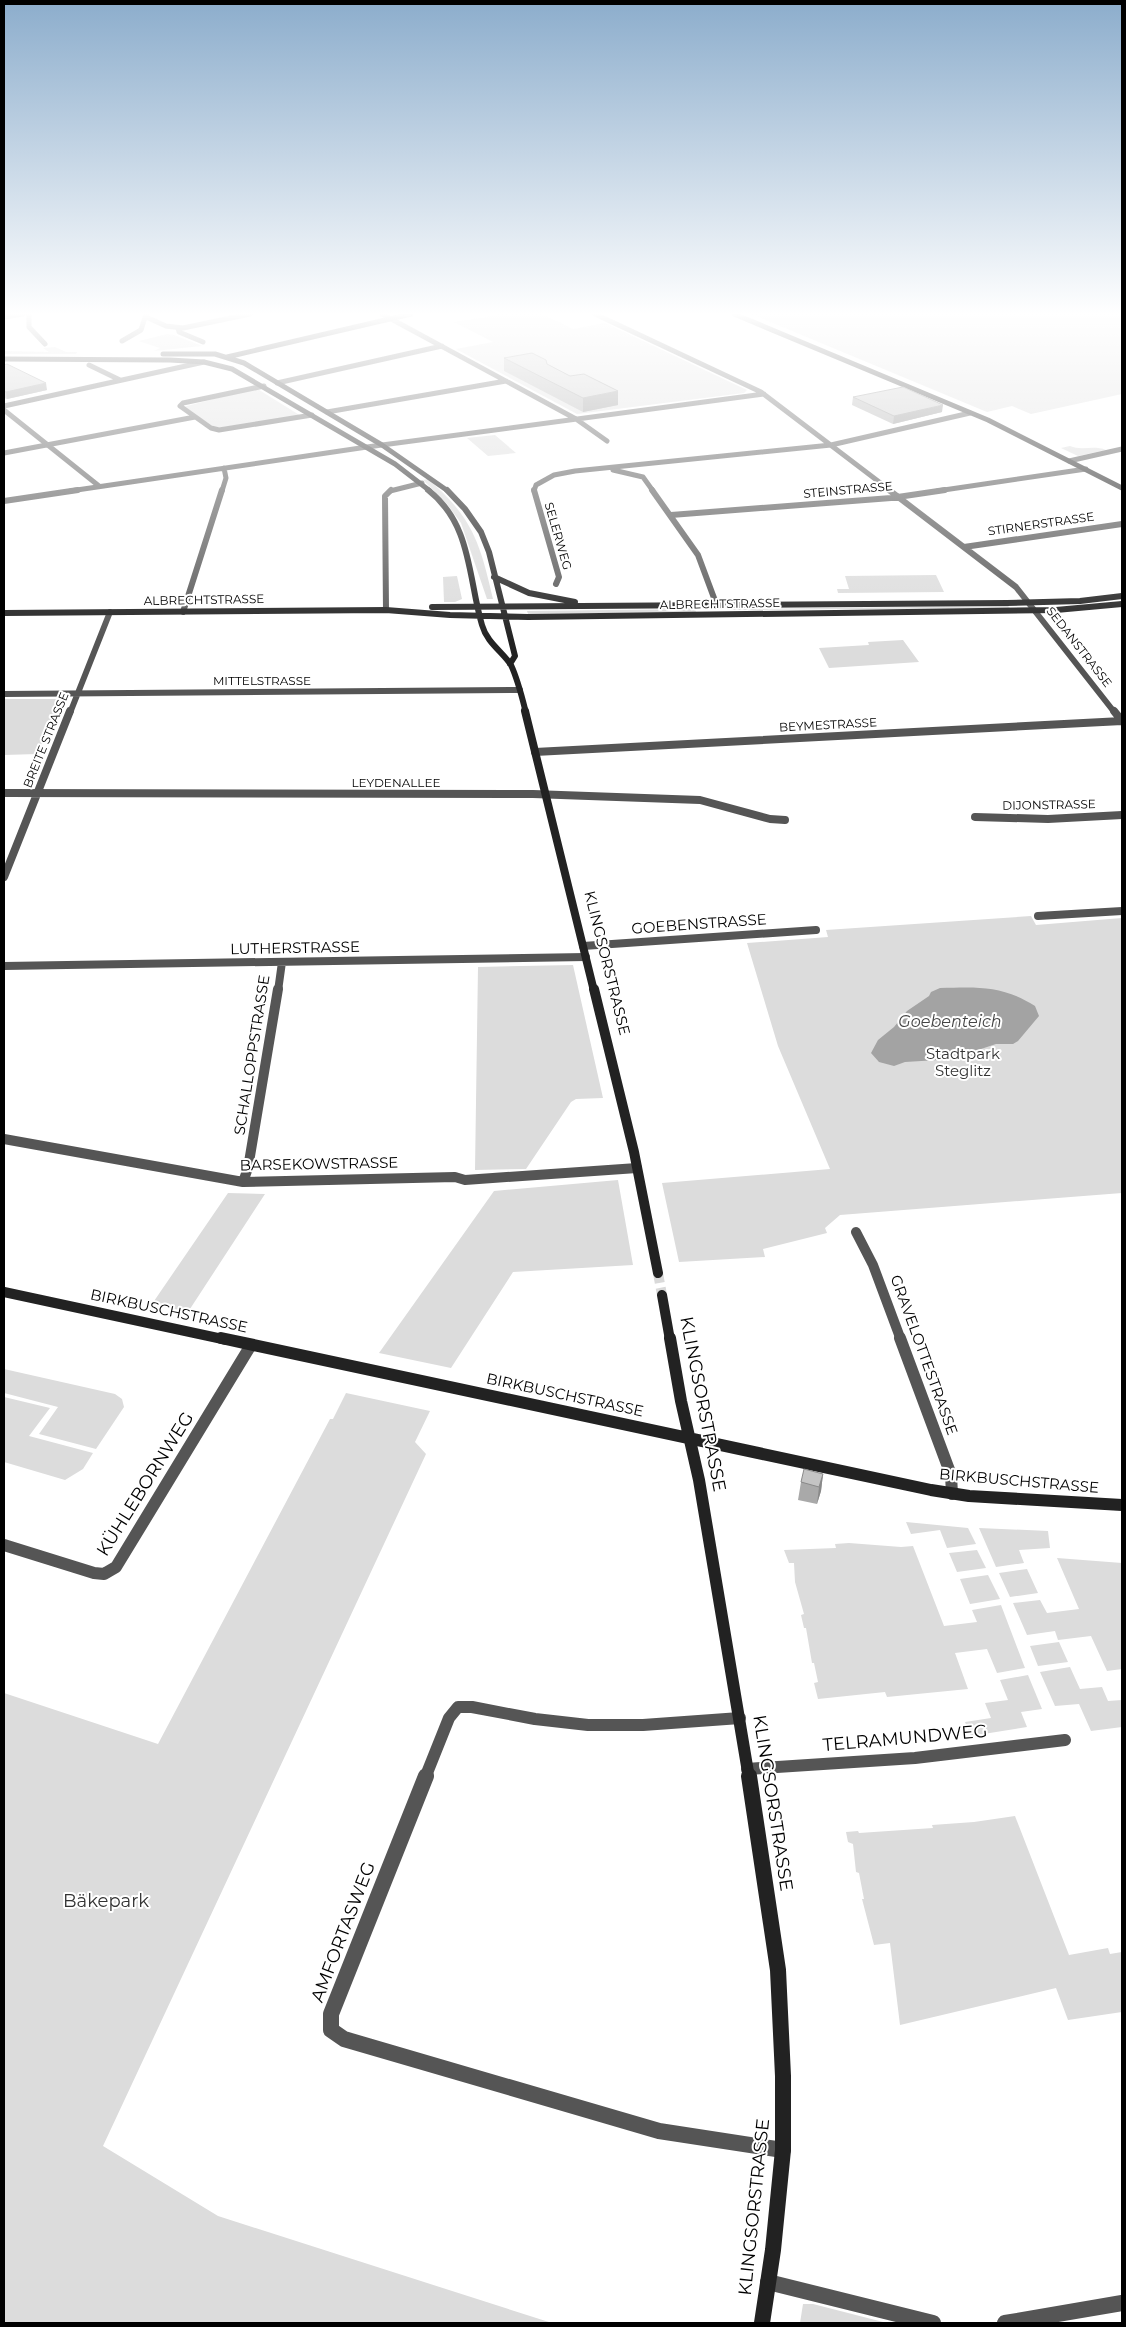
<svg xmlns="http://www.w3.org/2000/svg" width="1126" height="2327" font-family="Montserrat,sans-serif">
	<rect width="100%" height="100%" fill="#fff"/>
	<!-- green -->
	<path fill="#dcdcdc" d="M502 314H542L573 329 605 323 747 390 744 393 577 414 456 349 493 342 454 322Z
		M751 314H1122V394L1031 414 1012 406 987 412Z
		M167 334 174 335 202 346 154 351 160 348 139 341Z
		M55 347 66 352H77L76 354H4V351L49 352 43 348Z
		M256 388 301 416 216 428 183 407Z
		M495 435 516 453 488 456 467 438Z
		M1070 446C1081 451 1094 445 1106 450L1078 456 1061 448Z
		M428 479C473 518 480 543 493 599H487L461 523 447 504 423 480Z
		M936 575 944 592 838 593 837 589H849L845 576Z
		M457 576 462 599 455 602H444L443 577Z
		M1008 606 1010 608 732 610 735 609Z
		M695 609 696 612 528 614 527 611Z
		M903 640 919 662 829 668 819 648 869 645 868 642Z
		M4 699H61L37 754 4 755Z
		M1031 916 1036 925 1122 918V1193L840 1215 825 1228 827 1233 763 1249 765 1257 679 1262 662 1183 830 1169 778 1046 747 943 828 937 826 930Z
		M573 965 603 1098 576 1099 571 1102 526 1169 475 1170 478 967Z
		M618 1180 633 1265 513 1272 451 1368 379 1353 494 1191Z
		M228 1193 265 1194 188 1312 152 1304Z
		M4 1369 115 1394 122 1399 124 1407 96 1449 39 1434 58 1407 4 1393Z
		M346 1393 430 1411 415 1442 426 1454 103 2146 218 2216 552 2323H4V1693L158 1744 330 1419H333Z
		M4 1397 50 1408 29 1436 93 1453 83 1469 65 1480 4 1462Z
		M906 1522 968 1528 976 1544 947 1548 940 1530 911 1534Z
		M979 1528 1048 1531 1050 1548 1019 1550 1024 1563 996 1567Z
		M849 1543 901 1547 913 1546 944 1626 977 1622 972 1610 1001 1605 1025 1668 997 1673 987 1649 955 1653 968 1689 887 1697 885 1692 818 1699 814 1683 818 1682 814 1663H812L806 1628H804L801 1615 804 1614 795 1582 794 1563H789L784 1550 836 1548 835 1544Z
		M977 1550 986 1568 957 1572 949 1553Z
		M1057 1558 1122 1563V1669L1107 1671 1091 1636 1058 1640 1055 1631 1027 1635 1013 1603 1040 1600 1047 1613 1079 1609Z
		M1027 1569 1038 1593 1010 1597 999 1573Z
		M988 1575 1000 1599 970 1604 960 1579Z
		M1059 1642 1068 1662 1038 1666 1030 1646Z
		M1070 1667 1080 1689 1102 1687 1108 1701 1122 1700V1727L1091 1731 1079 1704 1055 1706 1040 1672Z
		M1028 1675 1042 1709 1021 1712 1027 1727 971 1736 965 1722 991 1718 985 1703 1008 1700 1000 1680Z
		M1015 1816 1069 1955 1108 1948 1110 1954 1122 1952V2012L1068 2020 1056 1988 900 2025 890 1943 874 1945 862 1899H864L859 1873 856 1872 853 1844 848 1842 846 1832 858 1831 859 1833 933 1828 932 1825 974 1822Z
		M803 2304H813L887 2323H800Z"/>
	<!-- water -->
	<path fill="#a3a3a3" d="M940 988C978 987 1002 985 1035 1006L1039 1016 1018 1041 1013 1044H996L978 1050 959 1052 938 1060 905 1062 894 1066 879 1062 871 1053 878 1040 894 1027 907 1011 929 996 931 992Z"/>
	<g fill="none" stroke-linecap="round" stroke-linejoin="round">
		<!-- secondary-tunnel -->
		<path stroke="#d9d9d9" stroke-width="10" stroke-dasharray="10 5" stroke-linecap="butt" d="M658 1273 662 1295"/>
		<!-- street-far5 -->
		<path stroke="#555" stroke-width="5" d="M29 314V327L45 344
			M382 314 576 419 607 441
			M595 314 761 392 891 491
			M4 317 23 314
			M146 317 166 326 183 328 250 314
			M178 328 179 332 203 342
			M122 341 141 330 146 314
			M89 365 120 380
			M277 383 442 346
			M264 386 183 403 180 406 211 428 219 430 312 415
			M4 406 204 362
			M4 410 99 486
			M327 412 506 381
			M4 453 195 417
			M1069 461 1122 449
			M613 470 643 477 653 491
			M70 491 367 447 764 394
			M222 491 226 478 224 468
			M390 491 422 483
			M534 491 536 485 554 475 575 471 831 445 970 413
			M937 491 1086 469"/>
		<!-- street-far4 -->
		<path stroke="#555" stroke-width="6" d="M534 490 559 577 556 584
			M652 490 698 555 717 606
			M889 490 1016 587 1115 713
			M4 501 78 490
			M671 515 891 498 945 490
			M964 547 1122 524
			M386 610 385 496 391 490
			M183 612 222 490
			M4 694 520 690
			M70 713 110 612"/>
		<!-- street-far3 -->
		<path stroke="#555" stroke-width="8" d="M1114 711 1122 721
			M535 752 1122 721
			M4 793 533 794 700 800 770 819 785 820
			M975 817 1048 819 1122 815
			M4 877 70 711
			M1038 916 1122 911
			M583 946 816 930
			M4 966 586 957
			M278 991 282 962"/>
		<!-- street-far2 -->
		<path stroke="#555" stroke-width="10" d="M4 1139 243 1182 455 1177 465 1180 637 1168
			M243 1182 248 1168 278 989
			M856 1232 873 1265 901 1340"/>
		<!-- street-far1 -->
		<path stroke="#555" stroke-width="12" d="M900 1338 951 1475 952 1494
			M4 1545 94 1573 104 1574 116 1567 251 1345
			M747 1769 915 1758 1065 1740
			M425 1778 449 1718 458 1707H472L535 1719 588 1725H643L740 1718"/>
		<!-- street -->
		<path stroke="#555" stroke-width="16" d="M426 1776 331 2014V2030L344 2039 659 2131 783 2150
			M768 2282 933 2323
			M1005 2323 1122 2303"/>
		<!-- secondary-far5 -->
		<path stroke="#222" stroke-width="5" d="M734 314 988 420 1122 488
			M163 354H215L244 363 382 445 448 491
			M227 357 411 314
			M4 359 170 360 204 362 232 369 395 464 430 491"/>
		<!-- secondary-far4 -->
		<path stroke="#222" stroke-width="6" d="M428 490C472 524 468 578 482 625 487 643 503 652 511 665 518 680 522 697 526 713
			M447 490 465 509 481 532 489 552 515 656 510 664
			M494 577 529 593 575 602
			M432 607 1007 603 1080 601 1122 596
			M4 613 386 610 450 615 528 617 1056 610 1122 604"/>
		<!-- secondary-far3 -->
		<path stroke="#222" stroke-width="8" d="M525 711 594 991"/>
		<!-- secondary-far2 -->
		<path stroke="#222" stroke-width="10" d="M594 989 634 1152 658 1273
			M4 1292 227 1340
			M662 1295 670 1340"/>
		<!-- secondary-far1 -->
		<path stroke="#222" stroke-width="12" d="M221 1338 931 1490 969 1496 1122 1505
			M670 1338 681 1401 699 1480 749 1778"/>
		<!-- secondary -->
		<path stroke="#222" stroke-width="16" d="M749 1776 778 1970 783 2076V2150L773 2250 762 2323"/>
	</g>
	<!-- wall -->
	<path fill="#a9a9a9" d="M504 358 618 405 583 412 504 371Z
		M4 365 47 390 7 399 4 398Z
		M853 397 942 412 893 424 852 405Z
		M823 1474 821 1491 817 1504 798 1500 801 1482Z"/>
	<!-- shaded-wall -->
	<path fill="#898989" d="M46 383 47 390 7 399 6 392Z
		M618 391V405L583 412V398Z
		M943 405 942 412 893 424 894 416Z
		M823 1474 821 1491 817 1504 819 1487Z"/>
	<!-- building -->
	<path fill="#c4c4c4" stroke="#898989" d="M532 353 546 360 547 364 570 376 584 374 618 391 583 398 504 358Z
		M7 364 46 383 6 392 4 391V365Z
		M903 387 943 405 894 416 853 397Z
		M804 1469 823 1474 819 1487 801 1482Z"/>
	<!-- sky -->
	<linearGradient id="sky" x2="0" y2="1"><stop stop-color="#8cadcc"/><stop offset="0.49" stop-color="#fff"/><stop offset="1" stop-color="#fff" stop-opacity="0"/></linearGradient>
	<rect width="1126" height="640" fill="url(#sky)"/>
	<g text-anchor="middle" stroke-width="4" stroke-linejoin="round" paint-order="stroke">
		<!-- far-street labels -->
		<g font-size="12" fill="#000" stroke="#fff">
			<text transform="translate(848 490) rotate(-5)" y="4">STEINSTRASSE</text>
			<text transform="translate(1041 524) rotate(-8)" y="4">STIRNERSTRASSE</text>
			<text transform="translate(558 536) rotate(74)" y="4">SELERWEG</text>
			<text transform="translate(204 600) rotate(-1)" y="4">ALBRECHTSTRASSE</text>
			<text transform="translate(720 604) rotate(-1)" y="4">ALBRECHTSTRASSE</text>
			<text transform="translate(1079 647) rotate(52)" y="4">SEDANSTRASSE</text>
			<text x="262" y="685">MITTELSTRASSE</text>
			<text transform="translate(828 725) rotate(-3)" y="4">BEYMESTRASSE</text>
			<text transform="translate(46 740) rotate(-68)" y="4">BREITE STRASSE</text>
			<text x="396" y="787">LEYDENALLEE</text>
			<text transform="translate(1049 805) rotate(-1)" y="4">DIJONSTRASSE</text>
		</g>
		<!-- street labels -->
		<g font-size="15" fill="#000" stroke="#fff">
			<text transform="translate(699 924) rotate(-4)" y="5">GOEBENSTRASSE</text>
			<text transform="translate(295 948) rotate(-1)" y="5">LUTHERSTRASSE</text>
			<text transform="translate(607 963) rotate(76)" y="5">KLINGSORSTRASSE</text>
			<text transform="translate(252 1055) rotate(-81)" y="5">SCHALLOPPSTRASSE</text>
			<text transform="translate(319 1164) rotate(-1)" y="5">BARSEKOWSTRASSE</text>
			<text transform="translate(169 1311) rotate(12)" y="5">BIRKBUSCHSTRASSE</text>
			<text transform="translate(924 1355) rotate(70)" y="5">GRAVELOTTESTRASSE</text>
			<text transform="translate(565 1395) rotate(12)" y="5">BIRKBUSCHSTRASSE</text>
			<text transform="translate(1019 1481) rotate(5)" y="5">BIRKBUSCHSTRASSE</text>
		</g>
		<!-- park labels -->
		<g font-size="15" fill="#333" stroke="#fff">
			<text x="963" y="1059">Stadtpark<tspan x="963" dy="17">Steglitz</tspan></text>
		</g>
		<!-- water labels -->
		<g font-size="16" font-style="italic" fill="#444" stroke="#fff">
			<text x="950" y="1027">Goebenteich</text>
		</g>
		<!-- near-street labels -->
		<g font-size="18" fill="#000" stroke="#fff">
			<text transform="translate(703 1404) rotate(79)" y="6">KLINGSORSTRASSE</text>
			<text transform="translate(145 1484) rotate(-58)" y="6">KÜHLEBORNWEG</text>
			<text transform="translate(905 1738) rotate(-5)" y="6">TELRAMUNDWEG</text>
			<text transform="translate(773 1803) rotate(81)" y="6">KLINGSORSTRASSE</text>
			<text transform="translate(343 1932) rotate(-69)" y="6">AMFORTASWEG</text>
			<text transform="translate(754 2207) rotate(-84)" y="6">KLINGSORSTRASSE</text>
		</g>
		<!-- near-park labels -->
		<g font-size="18" fill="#333" stroke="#fff">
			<text x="106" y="1907">Bäkepark</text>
		</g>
	</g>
	<!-- border -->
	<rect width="1126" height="2327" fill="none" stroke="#000000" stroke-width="10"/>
</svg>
